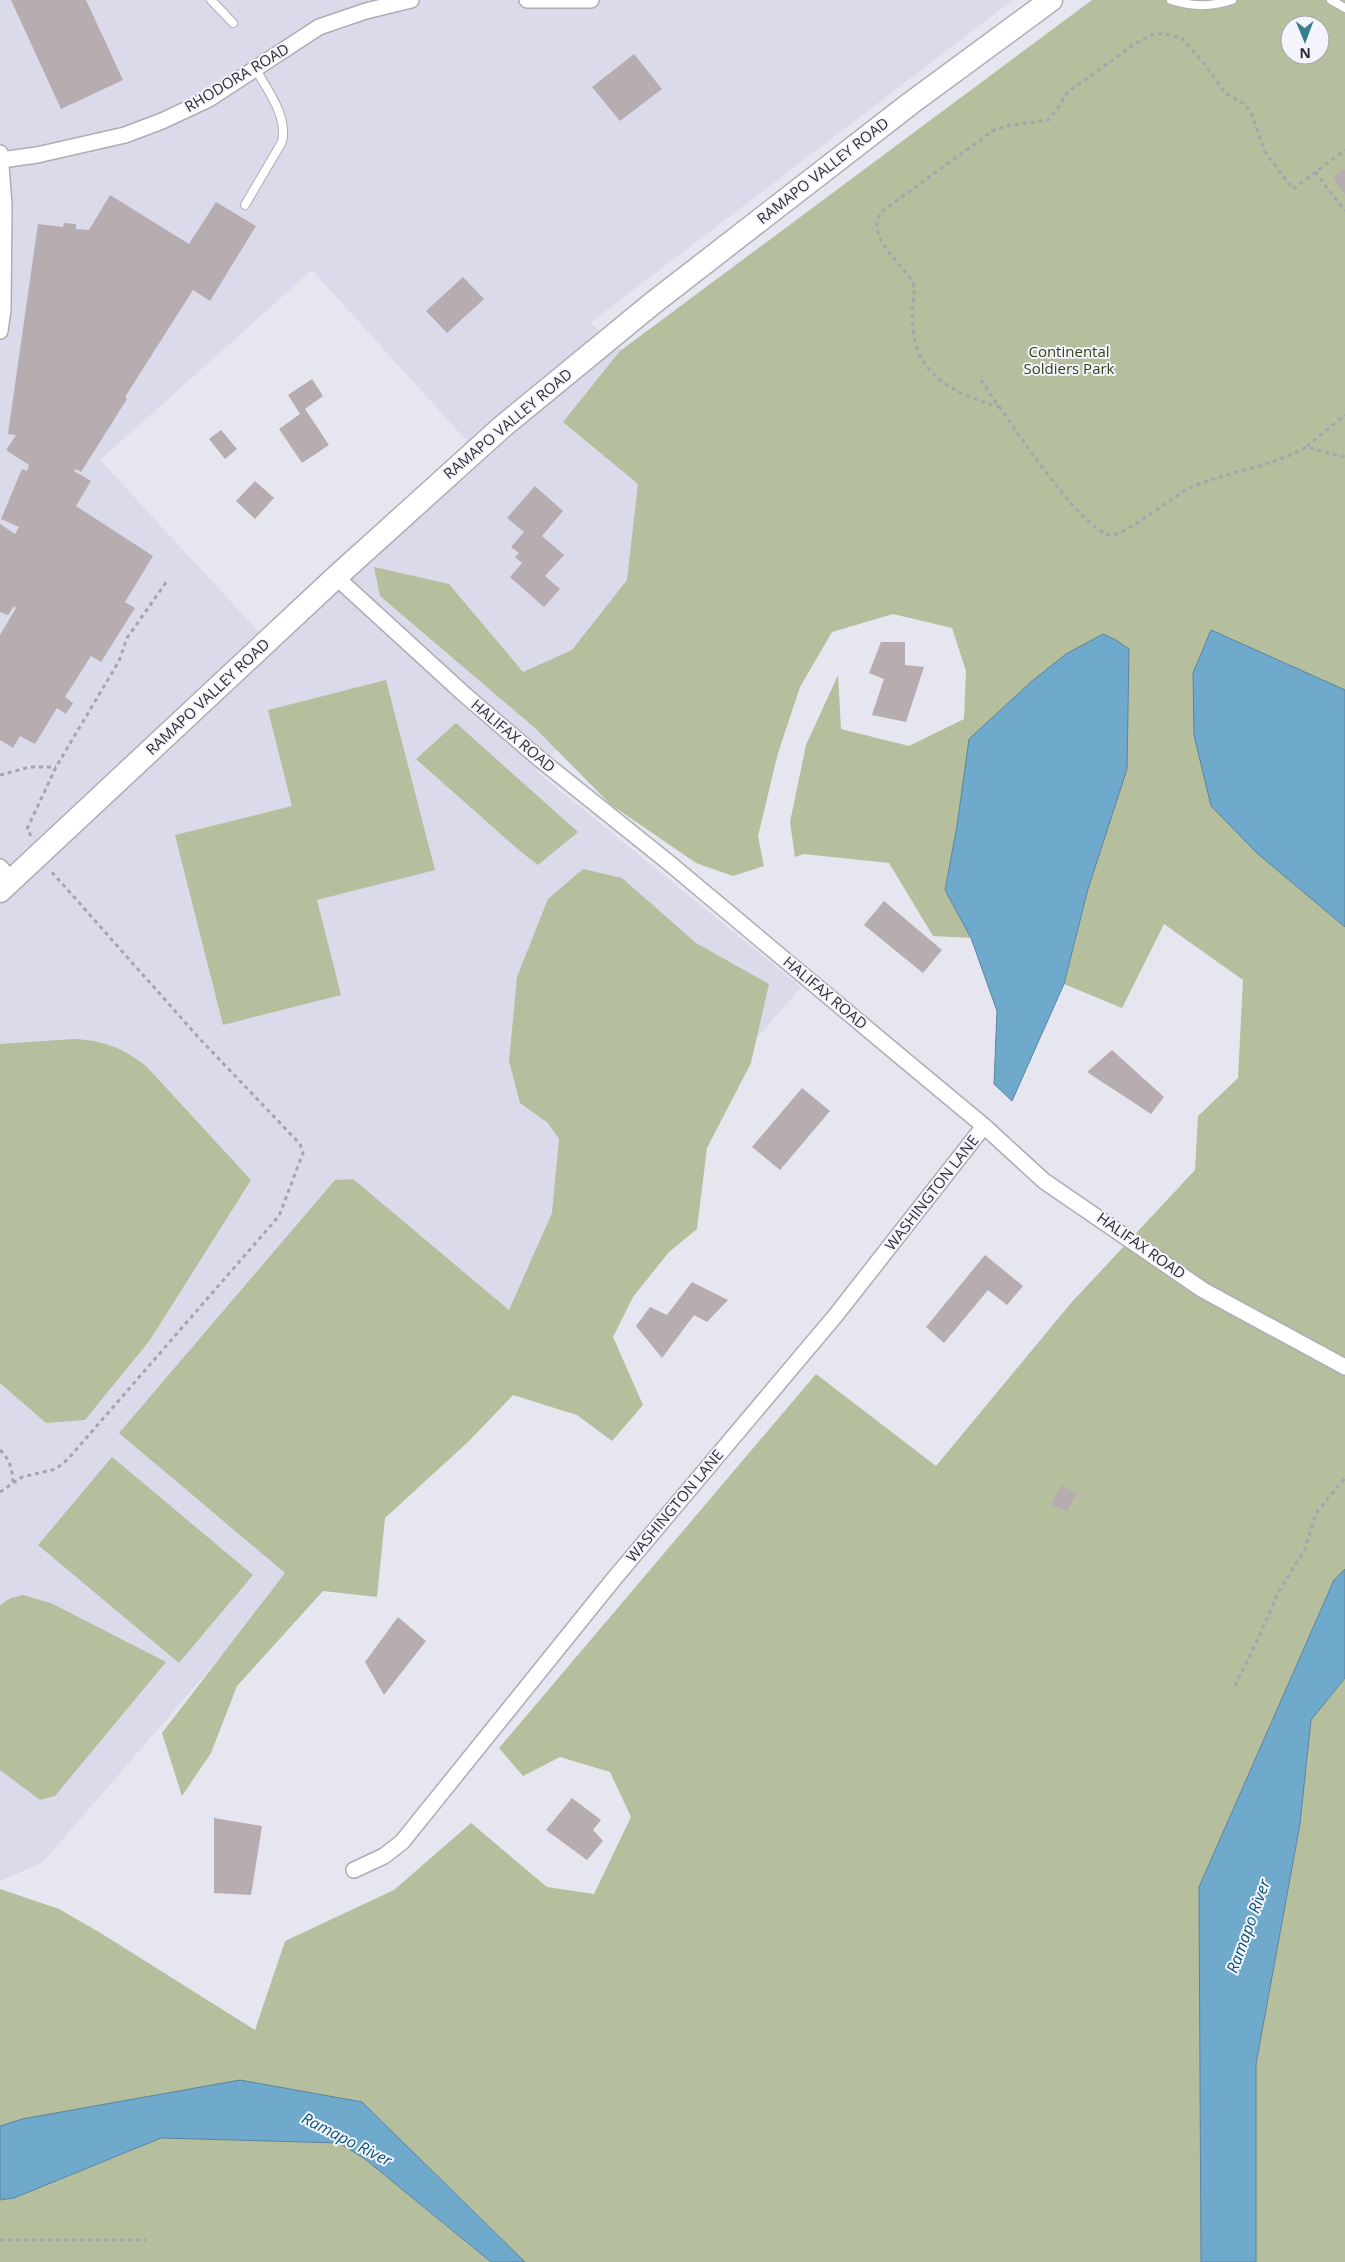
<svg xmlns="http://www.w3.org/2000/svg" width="1345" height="2262" font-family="'Open Sans',sans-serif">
	<rect width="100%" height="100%" fill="#e6e6f0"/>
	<!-- built -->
	<path fill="#dadaea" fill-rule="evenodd" d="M0 0H1013L590 323 804 502 536 771 801 987 42 1863 0 1881ZM312 270 475 450 267 641 100 460Z"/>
	<!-- green -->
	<path fill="#b5bf9d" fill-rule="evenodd" d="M1092 0H1345V1569L1334 1580 1199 1887 1201 2262H525L362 2102 22 2119 0 2126V1889L59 1909 99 1932 255 2030 285 1941 394 1890 471 1823 547 1887 594 1894 631 1817 610 1772 560 1757 523 1776 499 1748 816 1374 936 1466 1071 1303 1195 1170 1198 1116 1238 1078 1243 980 1164 924 1122 1008 1064 984 1088 889 1127 765 957 826 945 890 971 938 933 936 889 863 804 854 795 857 790 822 806 745 838 675 841 729 909 746 964 719 966 671 952 628 893 614 832 632 800 687 778 753 758 836 764 866 733 876 696 863 610 804 535 728 380 596 374 567 449 584 523 672 572 650 627 580 638 484 563 422 620 351ZM1290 25H1320V55H1290Z
		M386 680 435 870 317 900 341 995 223 1025 175 835 292 806 268 710Z
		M456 723 578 832 538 865 520 851 416 759Z
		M583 869 622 878 696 943 769 984 751 1063 707 1148 697 1229 669 1252 633 1297 613 1337 643 1405 612 1441 577 1415 513 1395 469 1441 385 1518 377 1597 323 1591 237 1686 211 1753 182 1796 162 1733 285 1573 119 1433 335 1180 353 1179 509 1310 552 1213 559 1139 548 1123 520 1103 509 1061 517 977 548 899Z
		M73 1039C102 1040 123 1048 146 1066L251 1180 150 1340 85 1420 46 1423 0 1383V1044Z
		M112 1457 253 1575 179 1663 38 1545Z
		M23 1595 51 1603 166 1662 55 1796 40 1800 0 1770V1605L11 1598Z
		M1345 1678V2262H1256V2064L1300 1824 1311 1720Z
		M161 2138 340 2143 365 2159 491 2262H0V2200L14 2198Z"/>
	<!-- water -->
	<path fill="#6fa9cc" stroke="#5c849e" d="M1211 630 1345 690V927L1258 854 1211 806 1194 735 1193 673Z
		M1103 634 1116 640 1129 649 1127 769 1088 889 1064 984 1012 1101 994 1084 997 1011 971 938 945 890 957 826 969 739 1032 681 1066 654Z
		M1345 1569V1678L1311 1720 1300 1824 1256 2064V2262H1201L1199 1887 1334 1580Z
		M240 2080 362 2102 525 2262H491L365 2159 339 2143 161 2138 14 2198 0 2200V2126L22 2119Z"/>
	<!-- building -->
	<path fill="#b7acb0" d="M11 0H86L123 80 61 109Z
		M634 54 662 89 620 121 592 87Z
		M1345 169V194L1333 178Z
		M110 195 189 244 216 202 256 226 210 301 193 290 125 397 127 399 81 472 76 469 74 471 91 481 76 506 153 556 125 602 135 608 101 662 91 656 65 697 73 703 66 714 57 708 35 744 20 736 13 748 0 740V635L16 608 14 606 8 615 0 612V524L15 534 19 527 1 519 22 469 27 471 29 465 6 450 16 435 8 434 38 224 63 227 64 223 76 224V229L89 230Z
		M463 277 484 299 447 333 426 311Z
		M312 379 323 396 305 409 329 445 302 463 279 429 300 414 288 395Z
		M221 430 237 449 225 459 209 439Z
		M255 481 274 498 255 519 236 501Z
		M535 486 563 511 542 536 564 555 545 576 560 589 544 607 510 577 522 563 515 557 519 553 511 547 524 532 507 518Z
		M881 642H905V665L924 667 906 722 872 715 884 679 869 673Z
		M884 901 942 950 923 973 864 925Z
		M1112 1050 1164 1097 1151 1114 1087 1072Z
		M802 1088 830 1111 780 1170 752 1147Z
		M985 1255 1023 1286 1007 1305 988 1290 944 1343 926 1327Z
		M692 1282 728 1300 707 1322 694 1315 662 1358 636 1326 650 1307 667 1315Z
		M1061 1485 1077 1493 1067 1511 1051 1505Z
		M398 1617 426 1641 384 1695 365 1662Z
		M572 1798 601 1820 593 1830 603 1841 587 1860 546 1830Z
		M214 1818 262 1826 251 1895 214 1893Z"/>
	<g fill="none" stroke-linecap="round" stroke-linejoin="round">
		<!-- service casing -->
		<g stroke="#adadb6" stroke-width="10">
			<path id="service" d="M211 0 233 23
				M1171 0C1193 7 1211 7 1232 0
				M1331 0 1345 8
				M245 205 282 142C288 115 267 90 255 68"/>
		</g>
		<!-- minor casing -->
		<g stroke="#adadb6" stroke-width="18">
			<path id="minor" d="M527 0H591
				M0 153 4 205 3 309 0 331
				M1 160 37 155 125 135 162 121 209 99 319 27 366 11 411 0
				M336 577 465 695 542 761 668 862 895 1052 984 1126 1044 1181 1203 1290 1345 1367
				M0 867 11 880
				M354 1870 384 1856 402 1842 613 1580 836 1315 984 1126"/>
		</g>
		<!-- primary casing -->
		<g stroke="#adadb6" stroke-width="25">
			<path id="primary" d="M0 891 336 577 502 427 653 303 911 103 1051 0"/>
		</g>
		<!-- path -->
		<path stroke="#a5a5ad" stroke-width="3" stroke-dasharray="4 4" stroke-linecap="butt" d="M1315 172 1345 211
			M981 380C1000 407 1082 534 1111 535 1127 535 1172 496 1192 487 1229 471 1272 467 1306 447L1345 457
			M1000 407C970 399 932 384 919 353 913 341 913 325 912 312 912 302 917 290 912 281 902 264 879 248 877 227 876 223 879 217 881 212L994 130 1007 126 1048 120 1059 107 1067 93 1136 43 1154 34H1165L1182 38 1206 66 1225 93 1243 103 1251 112 1265 152 1293 189 1345 150
			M1307 446 1345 415
			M0 775 30 767H56
			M31 836 27 829 56 767 119 661 127 638 167 581
			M0 1450C10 1460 12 1468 13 1482
			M0 1492 22 1477 56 1469 68 1459 279 1216 303 1153 300 1144 199 1038 50 870
			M1235 1686 1258 1639 1279 1591 1305 1549 1316 1513 1345 1478
			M0 2240H146"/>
		<!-- service -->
		<use href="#service" stroke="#fff" stroke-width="8"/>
		<!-- minor -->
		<use href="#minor" stroke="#fff" stroke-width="15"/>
		<!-- primary -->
		<use href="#primary" stroke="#fff" stroke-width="22"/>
	</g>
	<g text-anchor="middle" stroke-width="4" stroke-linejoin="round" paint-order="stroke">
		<!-- street labels -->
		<g font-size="15" fill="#2f2f33" stroke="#f4f4fd">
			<text transform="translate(237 78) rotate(-31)" y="5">RHODORA ROAD</text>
			<text transform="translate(823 171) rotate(-38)" y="5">RAMAPO VALLEY ROAD</text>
			<text transform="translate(508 424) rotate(-40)" y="5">RAMAPO VALLEY ROAD</text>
			<text transform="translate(208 697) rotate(-43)" y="5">RAMAPO VALLEY ROAD</text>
			<text transform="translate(513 736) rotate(40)" y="5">HALIFAX ROAD</text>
			<text transform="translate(825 993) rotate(40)" y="5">HALIFAX ROAD</text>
			<text transform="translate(932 1193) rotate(-52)" y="5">WASHINGTON LANE</text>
			<text transform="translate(1141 1246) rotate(35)" y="5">HALIFAX ROAD</text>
			<text transform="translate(675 1506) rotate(-50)" y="5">WASHINGTON LANE</text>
		</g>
		<!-- park labels -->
		<g font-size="15" fill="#374116" stroke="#f4f4fd">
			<text x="1069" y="357">Continental<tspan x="1069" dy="17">Soldiers Park</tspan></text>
		</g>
		<!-- water labels -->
		<g font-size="16" font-style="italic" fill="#065477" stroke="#f4f4fd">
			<text transform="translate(1248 1926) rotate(-70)" y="6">Ramapo River</text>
			<text transform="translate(347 2139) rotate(27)" y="6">Ramapo River</text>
		</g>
	</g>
	<!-- north arrow -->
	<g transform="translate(1305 40) rotate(179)"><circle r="24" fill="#f4f4fd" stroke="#a5a5ac"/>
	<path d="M0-4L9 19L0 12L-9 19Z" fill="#397e8c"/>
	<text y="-8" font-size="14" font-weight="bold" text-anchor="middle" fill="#2f2f33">N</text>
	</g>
</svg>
